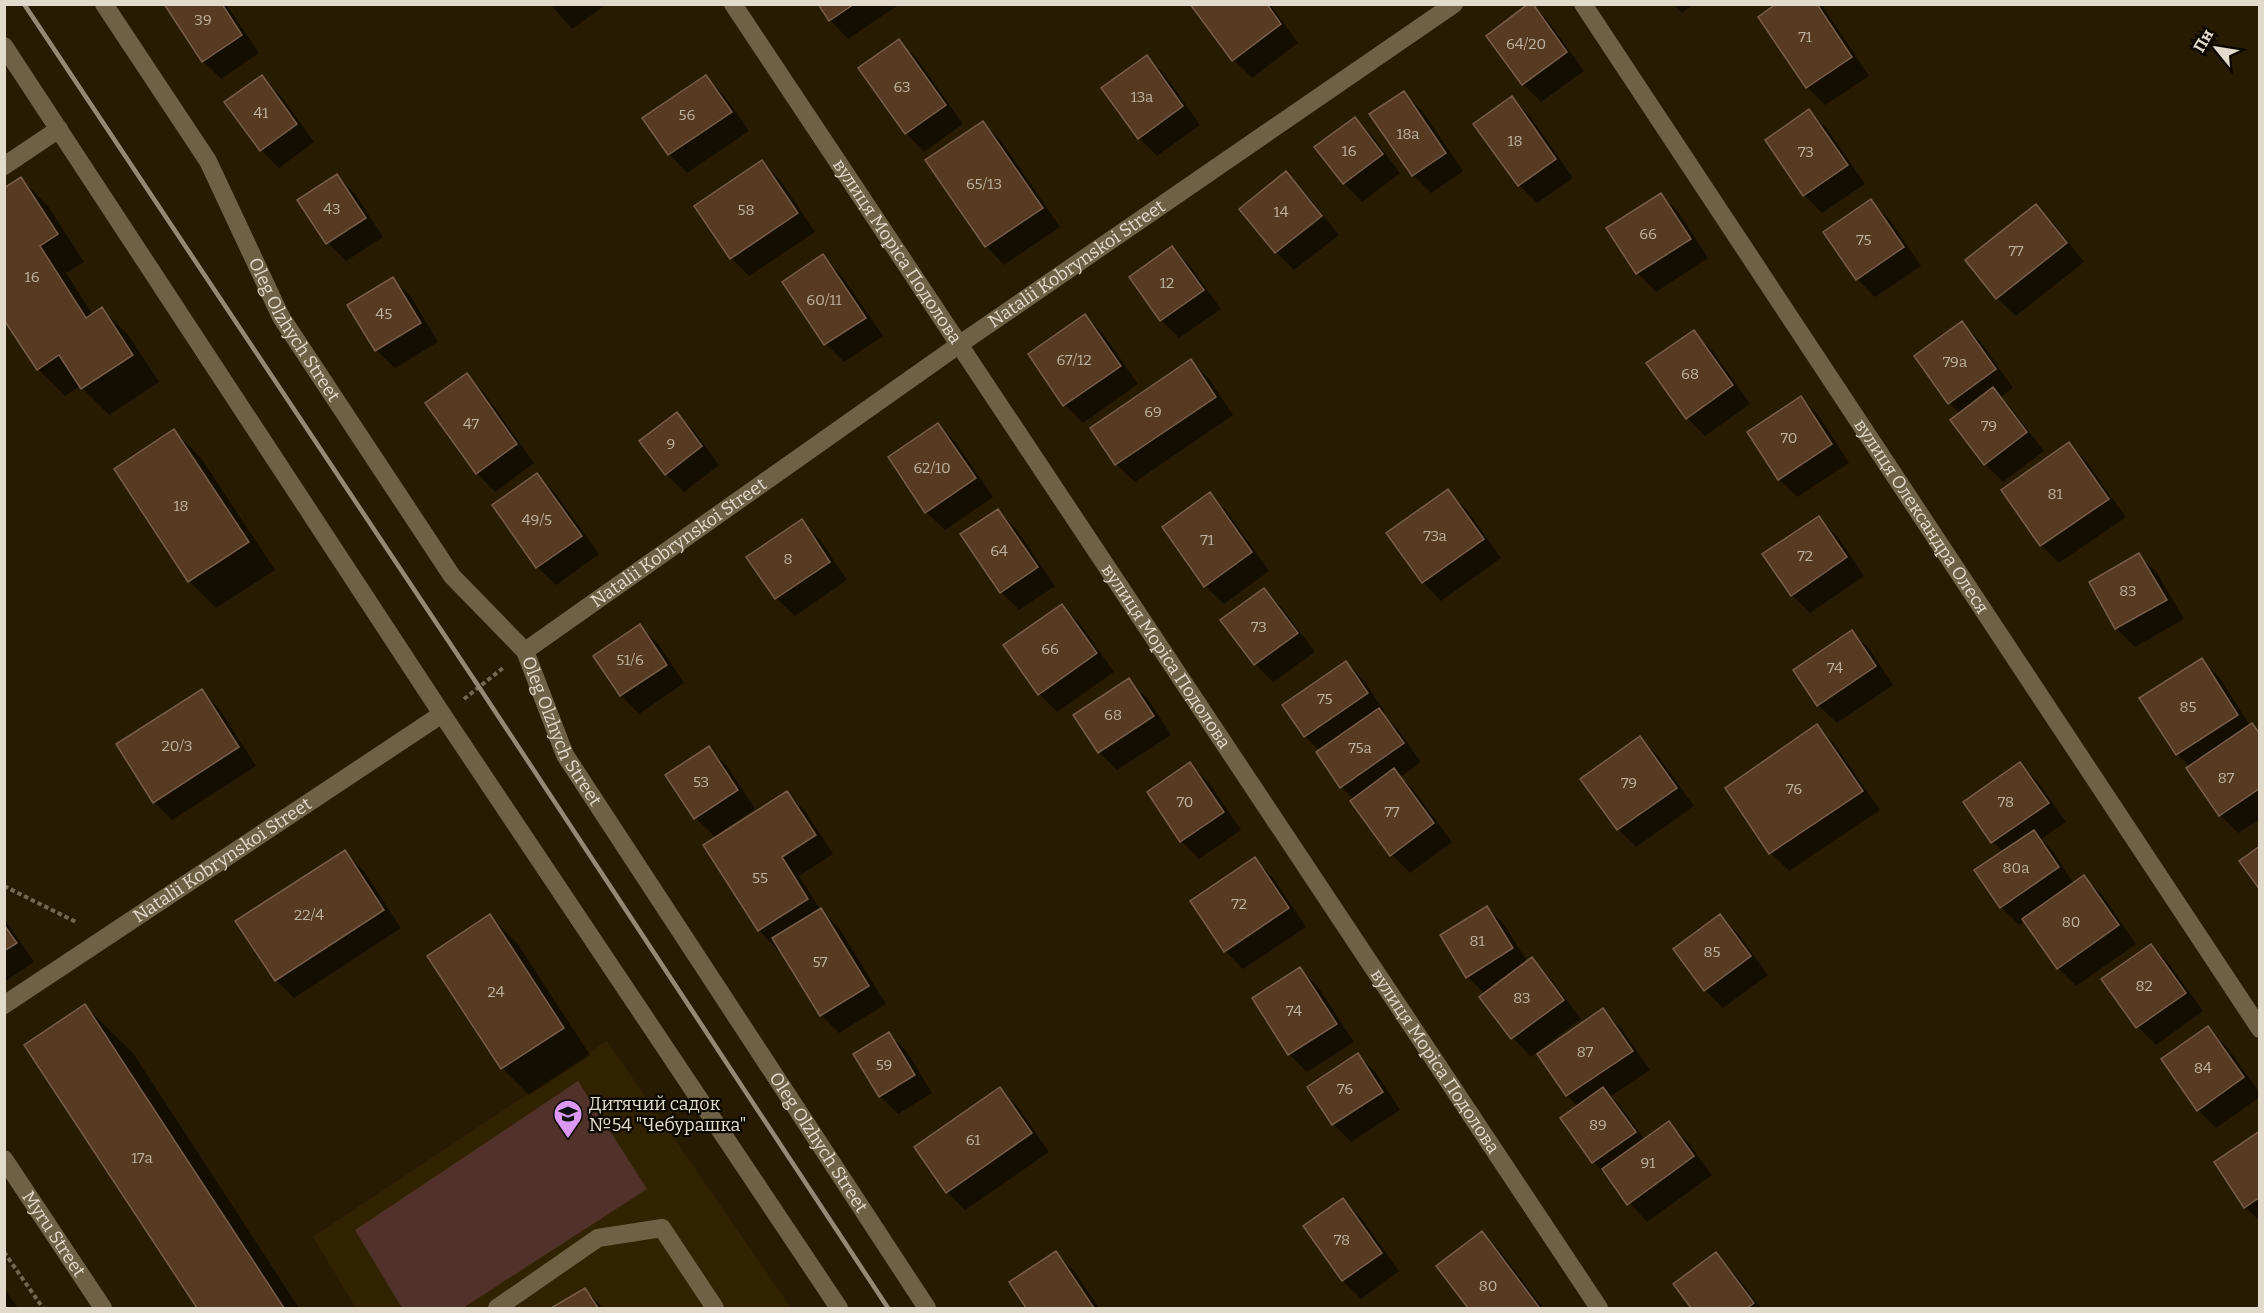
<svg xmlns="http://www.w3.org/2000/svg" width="2264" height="1313" font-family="Bitter,serif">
	<rect width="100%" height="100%" fill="#271b02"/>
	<!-- built -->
	<path fill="#322300" d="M607 1041 791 1308H356L313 1237Z"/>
	<!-- green -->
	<path fill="#51322a" d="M578 1081 647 1189 463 1308H402L355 1230Z"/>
	<!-- shadow -->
	<path fill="#0007" d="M226 4 259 53 221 79 203 61 165 5Z
		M550 4H607L572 29Z
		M819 4H900L848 39 830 20Z
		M1192 4H1270L1298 43 1252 78 1234 60Z
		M1531 4 1549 22 1584 71 1541 102 1523 84 1488 36Z
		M1673 4H1694L1682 13Z
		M1778 4H1821L1869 76 1825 105 1807 87Z
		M898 41 917 59 963 124 924 152 906 133 860 68Z
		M1147 57 1165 75 1200 125 1157 156 1139 138Z
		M262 77 280 95 314 142 279 168 261 150Z
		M706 77 724 95 749 131 687 173 669 154 645 118Z
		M1404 93 1422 111 1463 171 1431 193 1413 175Z
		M1512 98 1530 116 1573 178 1537 203 1519 185Z
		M1809 111 1827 129 1865 184 1822 213 1804 195Z
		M1355 119 1373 137 1400 173 1362 202 1344 183 1317 148Z
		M983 123 1001 141 1060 227 1004 265 986 246 927 161Z
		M762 162 780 180 815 232 749 276 731 258Z
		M1286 173 1304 191 1339 235 1294 270 1276 252Z
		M337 176 355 194 383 237 346 261 328 243 299 200Z
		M21 179 48 206 84 262 66 273 93 315 102 309 129 336 159 382 109 415 80 386 65 396 38 369Z
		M1660 194 1679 213 1708 258 1656 292 1638 273 1608 228Z
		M1870 201 1889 219 1921 266 1875 297 1857 279Z
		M2036 206 2054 224 2084 262 2016 316 1997 298Z
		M1172 248 1190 266 1221 309 1179 338 1161 320Z
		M823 256 841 275 883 336 844 362 826 344 784 282Z
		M393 279 411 297 438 342 395 368 376 350Z
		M1085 316 1103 334 1138 384 1083 423 1065 405 1030 355Z
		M1962 323 1980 341 2013 388 2001 397 2011 408 2044 451 2003 482 1985 464 1960 414 1949 403Z
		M1694 332 1712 350 1750 404 1705 436 1687 418Z
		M1191 361 1209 379 1233 415 1135 482 1116 464Z
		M467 375 485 394 534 463 495 492 477 473Z
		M1801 398 1819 416 1849 463 1797 497 1779 479Z
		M677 414 695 432 719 465 684 492 666 474Z
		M938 424 956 443 993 497 945 530 926 512Z
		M174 431 201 458 275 570 216 608 189 581 116 470Z
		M2069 444 2087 462 2110 496 2043 543V546L2112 498 2126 517 2059 563 2041 545 2003 491Z
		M537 475 555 493 599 554 556 585 537 567Z
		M1448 491 1466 509 1501 558 1441 601 1423 582 1388 533Z
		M1210 494 1228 513 1269 571 1224 604 1205 586Z
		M998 511 1016 529 1055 586 1019 610 1001 592Z
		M1819 518 1837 536 1864 576 1810 613 1792 595Z
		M801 521 820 540 847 580 795 616 776 598Z
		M2139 555 2157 573 2184 619 2135 647 2117 629 2091 583Z
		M1264 590 1282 608 1315 652 1273 682 1255 664Z
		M1062 605 1080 624 1114 672 1057 712 1039 694Z
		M640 626 658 644 684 683 639 714 621 695 595 656Z
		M1852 632 1870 650 1893 685 1837 723 1818 705 1795 671Z
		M2202 660 2220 678 2250 726 2252 725 2260 733V819L2238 833 2220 815 2190 767 2177 754Z
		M1346 662 1364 681 1385 712 1383 714 1397 728 1421 762 1400 777 1412 788 1452 842 1410 873 1392 855 1355 800 1341 787 1320 751 1305 736 1284 705Z
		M1128 680 1147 698 1171 735 1117 770 1099 752Z
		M202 691 220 710 256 766 172 820 154 802Z
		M1817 726 1835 745 1880 810 1789 871 1771 853Z
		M1640 738 1658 756 1694 806 1636 847 1618 829 1583 779Z
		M708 748 727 766 755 809 719 833 720 835 787 793 805 811 833 854 799 876 820 909 839 928 886 1004 839 1033 821 1015 779 947 777 949 759 930 705 845 716 838 696 818Z
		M1190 764 1208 782 1241 830 1199 859 1181 841Z
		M2020 764 2038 782 2066 822 2041 839 2052 850 2074 884 2084 877 2102 895 2136 944 2076 986 2058 968 2025 921 2019 925 2001 907 2003 852 1993 842 1965 802Z
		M344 852 363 870 401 928 294 998 276 980Z
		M1255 859 1273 878 1306 927 1243 969 1225 951Z
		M1487 907 1505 926 1528 963 1532 959 1550 978 1581 1019 1531 1057 1513 1038 1481 997 1485 994 1468 977Z
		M490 916 517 943 590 1055 529 1095 502 1068Z
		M1720 916 1738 934 1768 975 1723 1008 1705 990Z
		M4 918 34 962 4 982Z
		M2151 945 2169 964 2203 1011 2156 1045 2138 1027 2103 979Z
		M1300 969 1318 987 1354 1042 1307 1072 1289 1054 1254 998Z
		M85 1006 133 1053 299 1308H198L26 1045Z
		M1603 1010 1621 1028 1650 1070 1611 1096 1621 1107 1645 1140 1669 1123 1687 1141 1712 1175 1647 1222 1594 1162 1562 1118 1578 1107 1567 1095 1539 1054Z
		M2208 1028 2226 1046 2260 1093V1097L2216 1128 2198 1110Z
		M889 1034 907 1052 932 1093 898 1114 880 1096Z
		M1358 1055 1376 1073 1400 1110 1351 1142 1333 1124Z
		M1000 1089 1018 1107 1049 1152 965 1210 947 1192Z
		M2260 1133V1221L2245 1207Z
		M1343 1200 1361 1218 1399 1271 1361 1299 1343 1281 1305 1227Z
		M1482 1233 1500 1251 1543 1308H1470L1438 1267Z
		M1056 1253 1074 1271 1099 1308H1028L1011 1282Z
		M1716 1254 1734 1273 1761 1308H1693L1675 1285Z
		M4 1288 18 1308H4Z
		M585 1289 603 1308H554Z"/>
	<!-- building -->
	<path fill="#573a22" stroke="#785e4a" stroke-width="1.5" d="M164 4H222L242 35 202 62Z
		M818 4H854L829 21Z
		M1190 4H1267L1281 24 1232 61Z
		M1528 4H1533L1567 52 1522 85 1486 36Z
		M1776 4H1817L1852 57 1806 88 1758 17Z
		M899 39 946 105 905 134 858 68Z
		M1147 55 1183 106 1138 139 1101 88Z
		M262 75 297 124 260 151 224 102Z
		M706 75 732 112 668 155 642 118Z
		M1404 91 1446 153 1412 176 1369 114Z
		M1512 96 1556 159 1518 186 1473 124Z
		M1809 109 1848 165 1803 196 1765 140Z
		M1355 117 1383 154 1343 184 1314 147Z
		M983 121 1043 208 985 247 925 160Z
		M762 160 798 213 730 259 694 206Z
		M1286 171 1322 216 1275 253 1239 209Z
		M337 174 366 218 326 244 297 200Z
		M21 177 58 234 40 246 86 318 102 307 133 355 81 389 59 355 37 370 4 320V188Z
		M1661 193 1691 239 1636 274 1606 228Z
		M1871 199 1904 247 1856 280 1823 232Z
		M2036 204 2067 243 1996 299 1965 260Z
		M1172 246 1204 290 1160 321 1129 277Z
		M823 254 866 318 824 345 782 282Z
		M393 277 421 323 375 351 347 305Z
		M1085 314 1121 366 1063 406 1028 354Z
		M1962 321 1996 369 1948 404 1914 356Z
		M1694 330 1733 385 1686 419 1646 363Z
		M1191 359 1216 397 1115 465 1090 428Z
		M467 373 517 444 476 474 425 403Z
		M1993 387 2027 432 1984 465 1950 420Z
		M1801 396 1832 444 1778 480 1747 432Z
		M677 412 702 446 665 475 639 441Z
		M938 423 976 478 925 513 888 457Z
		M174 429 249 542 188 582 114 469Z
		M2069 442 2109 499 2040 546 2001 490Z
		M537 473 582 536 536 568 492 505Z
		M1448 489 1484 539 1422 583 1386 533Z
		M1210 492 1252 552 1204 587 1162 527Z
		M998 509 1038 567 1000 593 960 534Z
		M1819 516 1847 557 1791 596 1762 554Z
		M802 519 830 562 775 599 746 557Z
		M2139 553 2167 600 2115 629 2089 582Z
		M1264 588 1298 633 1254 665 1220 620Z
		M1062 604 1097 653 1038 695 1003 645Z
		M640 624 667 665 620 696 593 656Z
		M1852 630 1876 666 1817 706 1793 670Z
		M2202 658 2238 715 2176 755 2139 698Z
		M1346 661 1368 693 1304 737 1282 705Z
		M1129 678 1154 716 1098 753 1073 715Z
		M202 689 239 747 153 803 116 744Z
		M1379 708 1404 743 1340 788 1316 752Z
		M2252 723 2260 734V788L2219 816 2186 768Z
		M1817 724 1863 791 1769 854 1725 788Z
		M1640 736 1677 788 1617 830 1580 779Z
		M709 746 738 790 694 819 665 775Z
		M1190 762 1224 812 1180 842 1147 792Z
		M2020 762 2049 803 1991 843 1963 802Z
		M1394 768 1434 823 1390 856 1350 801Z
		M787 791 816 835 782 857 808 899 758 931 703 845Z
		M2034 830 2059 867 2000 908 1974 870Z
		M2260 846V890L2239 861Z
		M345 850 384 910 275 981 235 921Z
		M1255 857 1289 908 1224 952 1190 901Z
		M2084 875 2119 925 2057 969 2022 919Z
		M1487 906 1513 948 1466 978 1440 935Z
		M821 908 869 986 820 1016 772 938Z
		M490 914 564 1028 501 1069 427 956Z
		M1720 914 1751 956 1704 991 1673 949Z
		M4 925 17 943 4 951Z
		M2151 944 2186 993 2136 1028 2101 979Z
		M1532 957 1564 1000 1511 1039 1479 997Z
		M1300 967 1337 1024 1288 1055 1252 998Z
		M85 1004 284 1308H197L24 1045Z
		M1603 1008 1633 1051 1566 1096 1537 1054Z
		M2208 1026 2244 1077 2197 1111 2161 1059Z
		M889 1032 915 1075 879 1097 853 1054Z
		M1358 1053 1383 1092 1332 1125 1307 1087Z
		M1000 1087 1032 1133 946 1193 914 1147Z
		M1603 1087 1636 1132 1592 1163 1560 1118Z
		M1669 1121 1694 1156 1627 1205 1602 1169Z
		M2260 1131V1197L2244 1208 2214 1162Z
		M1343 1198 1382 1253 1342 1281 1303 1226Z
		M1482 1231 1539 1307 1536 1308H1468L1436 1266Z
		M1056 1251 1094 1308H1026L1009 1282Z
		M1716 1252 1754 1303 1747 1308H1691L1673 1284Z
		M585 1288 598 1308H551Z"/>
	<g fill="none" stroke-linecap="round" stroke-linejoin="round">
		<!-- path -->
		<path stroke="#726853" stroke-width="4" stroke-dasharray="4.5 3" stroke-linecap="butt" d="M464 699 503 668
			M4 886 76 922
			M4 1252 43 1308"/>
		<!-- minor -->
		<g stroke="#6f6145" stroke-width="18">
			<path id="s1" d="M104 4 208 161 281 317 452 576 525 651 565 755 927 1308"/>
			<path id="s2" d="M733 4 1599 1308"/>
			<path id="s3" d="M1583 4 2260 1029"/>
			<path d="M4 46 442 714 839 1308"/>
			<path d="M4 166 59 129"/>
			<path id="s4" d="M525 651 960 344 1454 4"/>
			<path id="s5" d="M4 1005 442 714"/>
			<path id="s6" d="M4 1159 103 1308"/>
			<path d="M497 1308 598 1238 662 1228 715 1308"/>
		</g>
		<!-- rail -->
		<path stroke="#938976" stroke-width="4.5" d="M24 4 479 687 888 1308"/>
	</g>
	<!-- icons -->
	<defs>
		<g id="school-pin" transform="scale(1.5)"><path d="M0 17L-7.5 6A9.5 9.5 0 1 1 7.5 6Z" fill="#dc99f4" stroke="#0b0701"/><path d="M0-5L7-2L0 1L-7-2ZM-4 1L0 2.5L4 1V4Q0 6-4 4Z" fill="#111"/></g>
	</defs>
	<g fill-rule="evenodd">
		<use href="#school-pin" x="568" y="1114"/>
	</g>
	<g text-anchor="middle" stroke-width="4.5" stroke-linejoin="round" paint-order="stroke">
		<!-- number labels -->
		<g font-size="15" fill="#bfb2a1">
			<text x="203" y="25">39</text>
			<text x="1805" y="42">71</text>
			<text x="1526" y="49">64/20</text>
			<text x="902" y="92">63</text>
			<text x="1142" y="102">13а</text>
			<text x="261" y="118">41</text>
			<text x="687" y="120">56</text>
			<text x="1408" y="139">18а</text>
			<text x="1515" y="146">18</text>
			<text x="1349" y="156">16</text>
			<text x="1806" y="157">73</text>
			<text x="984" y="189">65/13</text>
			<text x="332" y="214">43</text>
			<text x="746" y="215">58</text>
			<text x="1281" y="217">14</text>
			<text x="1648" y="239">66</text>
			<text x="1864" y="245">75</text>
			<text x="2016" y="256">77</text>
			<text x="32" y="282">16</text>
			<text x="1167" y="288">12</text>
			<text x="824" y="305">60/11</text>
			<text x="384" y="319">45</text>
			<text x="1074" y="365">67/12</text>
			<text x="1955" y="367">79а</text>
			<text x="1690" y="379">68</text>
			<text x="1153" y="417">69</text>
			<text x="471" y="429">47</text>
			<text x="1989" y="431">79</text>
			<text x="1789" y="443">70</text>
			<text x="671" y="449">9</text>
			<text x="932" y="473">62/10</text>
			<text x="2055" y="499">81</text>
			<text x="181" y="511">18</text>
			<text x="537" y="525">49/5</text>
			<text x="1435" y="541">73а</text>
			<text x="1207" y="545">71</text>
			<text x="999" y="556">64</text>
			<text x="1805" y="561">72</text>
			<text x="788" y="564">8</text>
			<text x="2128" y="596">83</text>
			<text x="1259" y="632">73</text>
			<text x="1050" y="654">66</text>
			<text x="630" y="665">51/6</text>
			<text x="1835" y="673">74</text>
			<text x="1325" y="704">75</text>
			<text x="2188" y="712">85</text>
			<text x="1113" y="720">68</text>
			<text x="177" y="751">20/3</text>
			<text x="1360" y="753">75а</text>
			<text x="2226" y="783">87</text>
			<text x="701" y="787">53</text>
			<text x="1629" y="788">79</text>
			<text x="1794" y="794">76</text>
			<text x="1185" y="807">70</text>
			<text x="2006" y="807">78</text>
			<text x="1392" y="817">77</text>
			<text x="2016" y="873">80а</text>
			<text x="760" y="883">55</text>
			<text x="1239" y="909">72</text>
			<text x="309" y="920">22/4</text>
			<text x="2071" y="927">80</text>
			<text x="1477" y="946">81</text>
			<text x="1712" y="957">85</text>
			<text x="820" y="967">57</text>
			<text x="2144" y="991">82</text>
			<text x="496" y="997">24</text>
			<text x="1522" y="1003">83</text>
			<text x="1294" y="1016">74</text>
			<text x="1585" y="1057">87</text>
			<text x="884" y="1070">59</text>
			<text x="2203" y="1073">84</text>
			<text x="1345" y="1094">76</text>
			<text x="1598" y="1130">89</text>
			<text x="973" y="1145">61</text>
			<text x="142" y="1163">17а</text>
			<text x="1648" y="1168">91</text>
			<text x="1342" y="1245">78</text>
			<text x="1488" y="1291">80</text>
		</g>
		<!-- street labels -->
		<g font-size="18" fill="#e2dacb" stroke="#0b0701">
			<text dy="6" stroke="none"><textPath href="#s2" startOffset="297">вулиця Моріса Подолова</textPath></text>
			<text dy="6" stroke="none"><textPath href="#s4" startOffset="674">Natalii Kobrynskoi Street</textPath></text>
			<text dy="6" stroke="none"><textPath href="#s1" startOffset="378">Oleg Olzhych Street</textPath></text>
			<text dy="6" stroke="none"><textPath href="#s3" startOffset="614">вулиця Олександра Олеся</textPath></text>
			<text dy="6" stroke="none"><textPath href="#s4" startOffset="188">Natalii Kobrynskoi Street</textPath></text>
			<text dy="6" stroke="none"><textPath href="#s2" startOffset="783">вулиця Моріса Подолова</textPath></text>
			<text dy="6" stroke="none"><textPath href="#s1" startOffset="864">Oleg Olzhych Street</textPath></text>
			<text dy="6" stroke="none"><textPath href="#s5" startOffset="262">Natalii Kobrynskoi Street</textPath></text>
			<text dy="6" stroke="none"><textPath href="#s2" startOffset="1269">вулиця Моріса Подолова</textPath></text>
			<text dy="6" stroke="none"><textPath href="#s1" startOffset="1350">Oleg Olzhych Street</textPath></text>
			<text dy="6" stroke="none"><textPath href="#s6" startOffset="90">Myru Street</textPath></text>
		</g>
		<!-- poi labels -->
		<g font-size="18" fill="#e2dacb" stroke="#0b0701" text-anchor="start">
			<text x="589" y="1110">Дитячий садок<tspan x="589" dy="21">№54 "Чебурашка"</tspan></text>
		</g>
	</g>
	<!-- border -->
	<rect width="2264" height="1313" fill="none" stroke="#e2dacb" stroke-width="12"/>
	<!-- north arrow -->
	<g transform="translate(2216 48) rotate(300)" stroke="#0b0701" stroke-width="4.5" paint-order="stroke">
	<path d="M0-4.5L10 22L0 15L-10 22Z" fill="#e2dacb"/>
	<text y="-9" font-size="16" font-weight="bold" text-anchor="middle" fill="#e2dacb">Пн</text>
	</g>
</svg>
